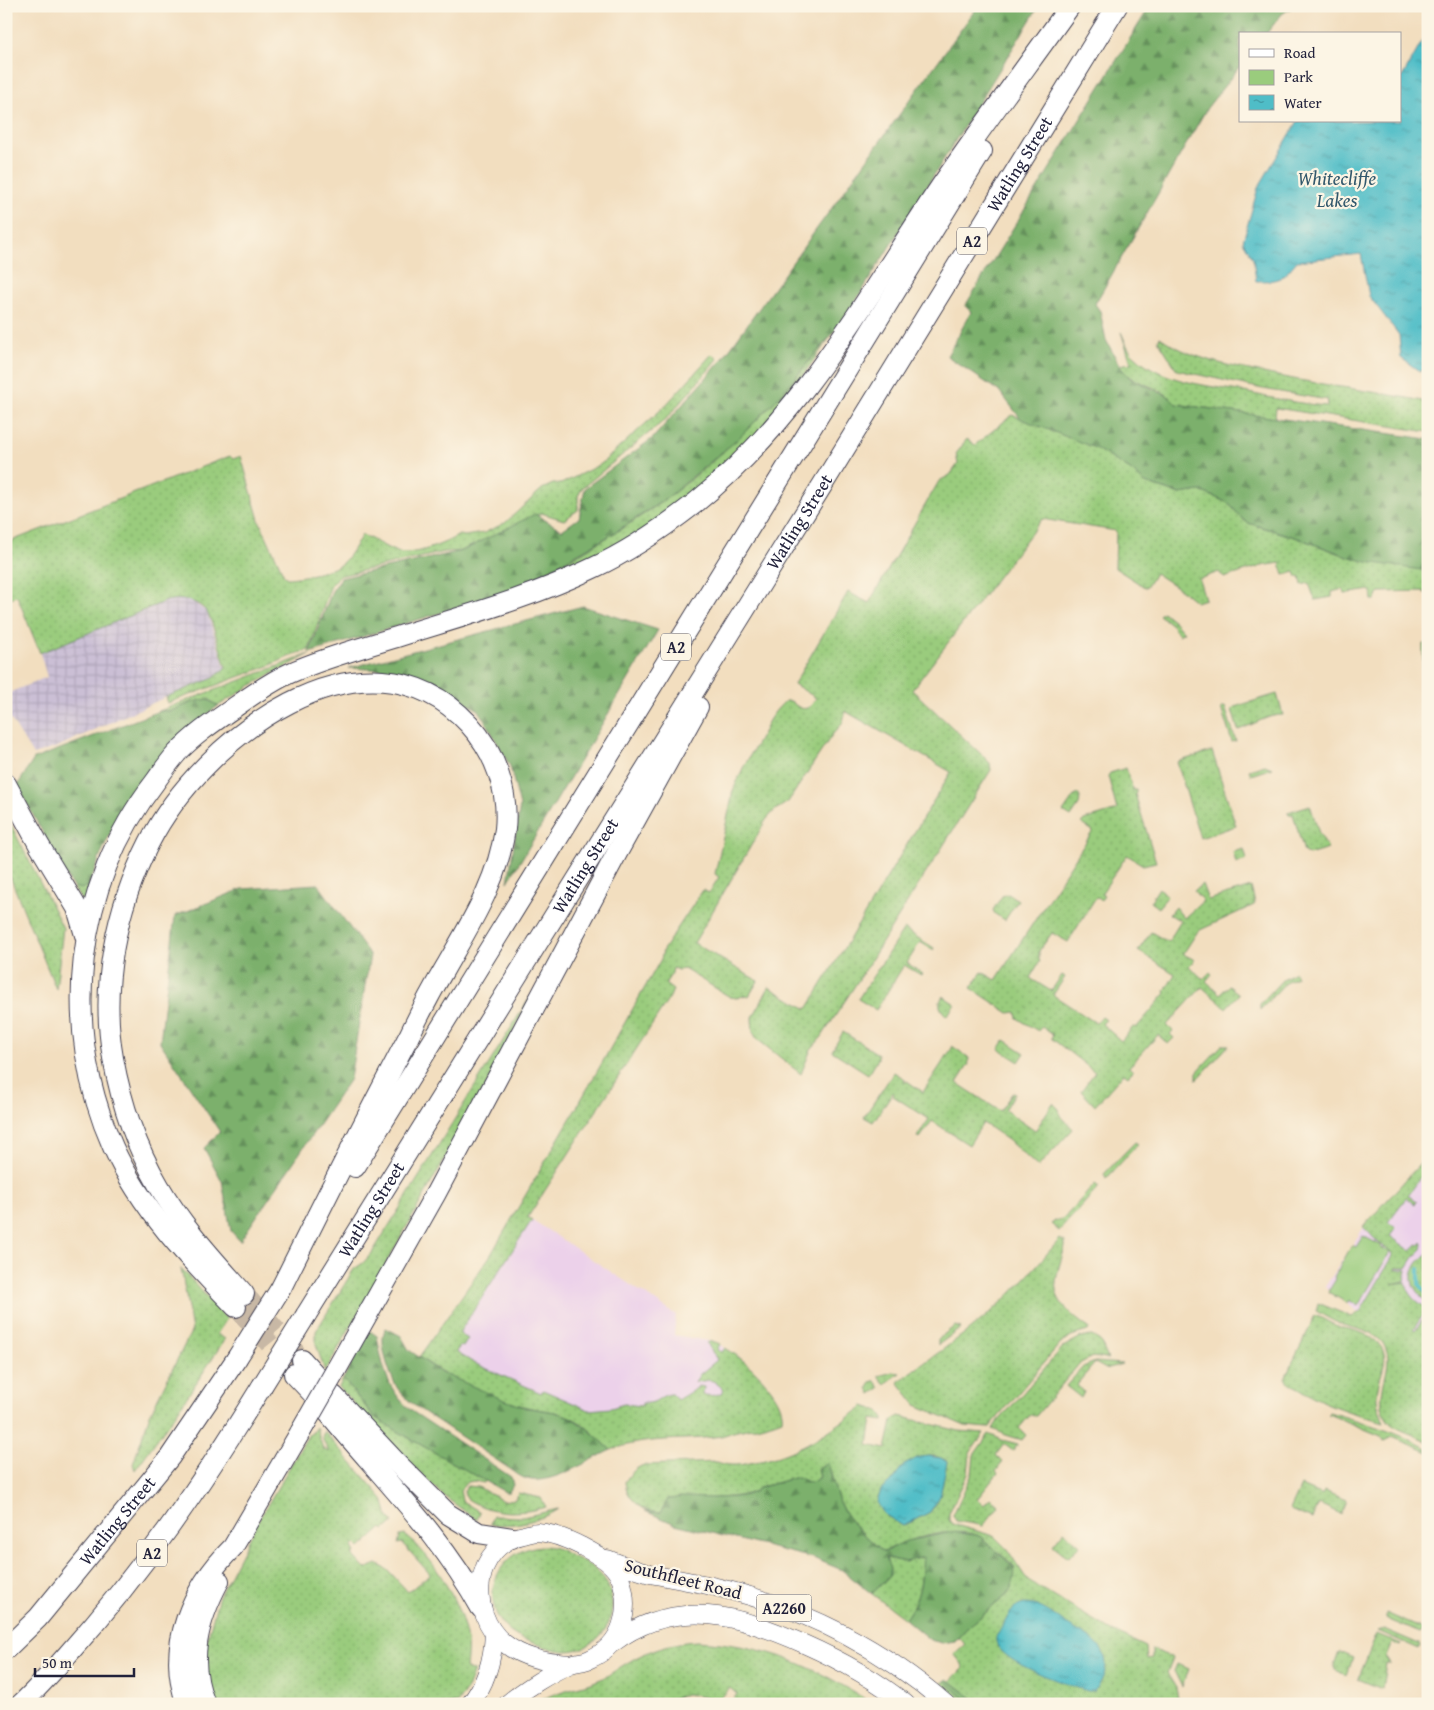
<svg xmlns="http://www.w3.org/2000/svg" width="1434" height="1710" font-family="'Gentium Book Plus',serif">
	<defs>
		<pattern id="industrial-grid" width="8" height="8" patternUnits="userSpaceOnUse" patternTransform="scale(1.25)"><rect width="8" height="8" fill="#cbbfd5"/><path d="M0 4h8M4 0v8" fill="none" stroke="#aea4b8"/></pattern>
		<pattern id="green-dots" width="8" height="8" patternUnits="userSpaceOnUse" patternTransform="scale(1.25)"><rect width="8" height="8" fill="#9acc7d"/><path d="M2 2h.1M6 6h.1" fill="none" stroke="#84af6d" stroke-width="1.8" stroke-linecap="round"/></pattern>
		<pattern id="forest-firs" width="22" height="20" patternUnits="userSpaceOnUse" patternTransform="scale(1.25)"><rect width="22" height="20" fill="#7bb06c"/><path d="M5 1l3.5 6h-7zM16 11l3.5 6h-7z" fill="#648f5a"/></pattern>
		<pattern id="water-ripples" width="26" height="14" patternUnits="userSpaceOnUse" patternTransform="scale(1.25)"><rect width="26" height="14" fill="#4fbdc7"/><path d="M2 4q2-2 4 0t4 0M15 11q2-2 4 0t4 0" fill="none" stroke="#4199a3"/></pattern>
	</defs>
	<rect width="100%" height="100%" fill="#fcf5e5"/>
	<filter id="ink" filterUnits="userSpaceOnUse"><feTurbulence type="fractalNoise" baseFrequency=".02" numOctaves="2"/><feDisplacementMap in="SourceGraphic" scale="10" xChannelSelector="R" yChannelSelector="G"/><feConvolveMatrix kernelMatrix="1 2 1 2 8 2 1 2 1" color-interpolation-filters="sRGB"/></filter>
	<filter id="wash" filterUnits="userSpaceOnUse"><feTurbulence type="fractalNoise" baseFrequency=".0096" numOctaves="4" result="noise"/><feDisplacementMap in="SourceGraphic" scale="20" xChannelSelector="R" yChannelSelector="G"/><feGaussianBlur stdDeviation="1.12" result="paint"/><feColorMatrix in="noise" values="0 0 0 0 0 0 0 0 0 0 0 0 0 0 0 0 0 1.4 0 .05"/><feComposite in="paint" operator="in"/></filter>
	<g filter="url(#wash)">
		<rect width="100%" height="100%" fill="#f2debf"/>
		<!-- built -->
		<path fill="#ecd1ea" d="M1428 1157V1343L1372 1322 1325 1287 1366 1224Z
			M528 1217 676 1315 674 1335 715 1342 741 1358 724 1414 624 1404 611 1408 589 1410 577 1417 455 1359 453 1342Z"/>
		<!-- industrial -->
		<path fill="url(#industrial-grid)" d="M172 598 192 601 207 612 228 676 214 678 166 697 57 747 33 755 12 721 6 716V694L47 677 40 653Z"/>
		<!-- green -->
		<path fill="url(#green-dots)" stroke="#5e775c" fill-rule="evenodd" d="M1121 332C1125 340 1127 349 1134 355 1163 383 1207 385 1244 392 1272 398 1300 404 1327 406L1328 400 1263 389 1177 370 1158 340 1160 337C1188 357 1221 364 1254 371 1311 384 1370 390 1428 402V432L1276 408 1275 418 1176 404C1173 401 1170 398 1167 395 1150 383 1132 384 1118 365L1131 363Z
			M833 333 767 426 679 508 590 564 509 592C558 566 607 540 653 508 682 488 710 464 736 440 772 408 802 370 833 333Z
			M712 354 718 359 666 419 582 488 578 496V510L564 520 541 513 461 551 445 552 339 576 331 585 309 650 295 654 271 665 168 703 166 697 214 678 226 667C222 656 212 618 206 611 196 599 179 598 166 601L40 653 17 596 6 599V543L230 456 233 459 241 456 259 520 284 575 287 578C298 578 333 571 341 564 350 556 356 544 362 535 374 539 385 548 397 552 415 556 444 544 459 535L464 536 484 533 505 523 542 489 553 484H561L601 464 665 406Z
			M1012 415 1095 448 1132 471 1145 483 1180 494 1200 491 1226 502 1232 507 1241 518 1248 523 1295 537 1346 556 1428 571V593H1424V591L1380 592 1375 600H1372L1371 590 1345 594 1343 589 1332 592V597L1315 600 1309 583 1302 585 1300 576 1297 577 1295 572 1284 575 1280 563 1262 566 1224 578 1219 572 1199 579 1205 599 1196 602 1181 590 1155 573 1146 588 1115 568 1116 531 1042 519 912 690 981 754 990 763 991 770 854 987 821 1038 811 1049 801 1074 757 1039 753 1032 752 1019 769 987 807 1009 951 772 845 711 843 723 832 735 788 802 774 811 766 820 694 943 758 981 749 996 746 995 737 998 730 997 684 969 678 970 673 968 672 973 665 984 673 990 670 997 544 1192 528 1217 532 1220 459 1333 468 1339 463 1347 460 1346 456 1352 474 1363 541 1393 543 1390 589 1410 611 1408 624 1404 642 1406V1403C659 1405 659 1394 672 1394L677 1400 697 1388 698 1386 704 1387 703 1394C710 1397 715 1395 722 1393L724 1389C720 1387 716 1382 713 1381 707 1379 701 1382 695 1382L700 1374 717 1360 707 1343C712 1340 715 1342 720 1344L717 1350 722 1352 725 1348C744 1358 786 1396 782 1419 765 1426 750 1428 733 1432 727 1434 721 1437 714 1437 677 1441 647 1437 611 1450 598 1439 587 1425 572 1418 557 1410 540 1411 523 1406 487 1397 450 1379 419 1357L490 1256 577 1107 661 959 663 950 703 890 709 893 719 877 715 874 732 797V793L743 768 765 729C769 718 776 710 785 701H791C802 712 809 711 816 698L794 684 848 592 869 603 939 481 950 475 958 464 956 454 967 439 975 445Z
			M1163 612 1175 622 1184 632 1179 635 1172 625 1159 615Z
			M1423 644H1428V687H1423Z
			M310 654 250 686 218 706 209 699C203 700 195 701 189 703 179 708 171 712 159 711Z
			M1277 694 1283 715C1268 714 1252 726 1238 730L1232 710 1234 707Z
			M1225 707 1236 741 1232 742 1221 708Z
			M1212 751 1236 826 1200 838 1177 762Z
			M1265 765 1272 768 1251 775 1249 770Z
			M1126 768 1133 790H1136V793L1135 794 1156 862 1143 865 1127 855 1101 894 1104 896 1101 900 1096 897 1068 942 1052 933 1039 951V960L1040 961 1030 978 1051 991 1062 975 1065 977 1053 995 1096 1023 1101 1016 1106 1020 1102 1024 1121 1041 1134 1026 1136 1028 1166 993 1165 991 1175 974 1138 951 1151 932 1168 942 1181 921 1169 914 1175 907 1184 918 1203 901 1194 891 1202 884 1208 900 1251 887 1255 903 1254 905 1198 931 1183 954 1195 960 1189 966 1203 979 1210 972 1212 974 1206 981 1220 994 1229 986 1239 994 1226 1008 1202 987 1167 1025 1173 1031 1170 1034 1174 1038 1168 1044 1158 1035 1129 1067 1133 1071 1128 1076 1124 1073 1095 1106 1081 1091 1095 1072 1051 1038 1053 1035 1042 1027 1038 1031 1017 1018 1016 1012 1009 1013 971 988 982 972 996 980 1093 831 1081 823 1084 820 1117 810 1108 776 1110 773Z
			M1077 793 1080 797 1079 805 1071 817 1063 812 1074 796H1076Z
			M1310 805 1319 833 1328 849 1309 855 1304 852 1293 814 1289 815 1288 812Z
			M6 815 63 928 56 989 6 867Z
			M1244 849 1247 860 1236 863 1233 852Z
			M51 854 90 882 93 874 84 904Z
			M1159 888 1167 897 1158 908 1150 902Z
			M1008 894 1018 900 1005 920 995 914 993 910 1002 896Z
			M904 929 934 948 933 950 920 942 907 963 923 974 921 975 904 965 876 1010 858 999Z
			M1295 972 1297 977 1287 981 1260 1010V1004L1283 979Z
			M943 996 955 1004 947 1016C940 1010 937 1004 943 996Z
			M530 997 501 1059 325 1372 316 1344V1331L354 1269 363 1263 372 1253Z
			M843 1032 878 1054V1059L868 1074 832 1051Z
			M1005 1040 1025 1053 1019 1062 999 1049Z
			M1222 1045H1229L1197 1080V1072Z
			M952 1046 968 1057 969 1059 968 1062 969 1064 957 1083 1000 1111 1013 1092 1015 1093 1005 1110 1035 1131 1053 1103 1059 1109 1060 1115 1073 1129 1038 1167 1008 1140 983 1123 969 1145 932 1121 920 1138 917 1137 929 1119 893 1096 894 1093 893 1092 873 1122 864 1117 894 1072 905 1079 904 1083 907 1081 923 1092 952 1048Z
			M1135 1142 1138 1144 1106 1179 1104 1174Z
			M1428 1155V1172L1426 1171 1408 1195 1417 1202 1415 1204 1406 1198 1388 1222 1396 1228 1390 1236 1411 1251 1417 1244 1420 1245 1422 1242 1423 1244 1422 1249 1414 1257 1407 1268H1395V1270H1407L1405 1281 1392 1284 1406 1282C1408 1295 1417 1302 1428 1309L1413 1329 1415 1330 1428 1314V1442C1419 1436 1395 1429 1390 1423 1366 1396 1404 1361 1379 1339 1368 1330 1356 1329 1343 1325 1334 1322 1325 1316 1316 1311L1318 1303 1352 1317 1360 1312 1393 1256C1389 1249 1384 1247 1378 1242 1372 1237 1369 1232 1363 1227Z
			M1095 1184 1099 1187 1059 1231 1051 1224 1055 1221 1064 1218Z
			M1060 1239 1065 1242V1247C1062 1258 1054 1279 1056 1290 1058 1305 1077 1320 1089 1328L1088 1331 1071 1336 1057 1347 989 1428 965 1426 916 1405 898 1382C929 1359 962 1337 991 1312 1016 1290 1038 1264 1060 1239Z
			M1428 1253V1302C1406 1286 1407 1269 1428 1253Z
			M181 1268 227 1319 217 1334 225 1339 179 1409 135 1470 133 1464 150 1414 192 1330Z
			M1315 1315C1324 1319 1333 1325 1343 1328 1352 1330 1360 1331 1368 1336 1397 1353 1380 1368 1377 1393 1376 1404 1380 1413 1384 1422 1352 1413 1326 1406 1297 1387 1292 1385 1288 1383 1285 1378L1306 1335Z
			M955 1326 961 1328 938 1345V1339Z
			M1092 1336 1100 1341 1108 1359 1092 1357 1079 1364 1036 1416 1031 1414 1019 1428 1026 1435 1022 1440 1003 1434 993 1429 996 1424 1063 1347 1081 1337Z
			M1095 1362 1122 1364 1106 1369 1095 1363 1077 1384 1084 1392 1081 1398 1066 1386 1083 1367Z
			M893 1372 900 1373 885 1384 878 1376Z
			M343 1379 374 1417 414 1441 486 1481 484 1483 474 1481 467 1482 460 1490 462 1501 480 1512 477 1520 442 1495 382 1436 339 1387Z
			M874 1380 880 1388 871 1394 868 1388 870 1384Z
			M864 1406 879 1411 884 1418V1421L872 1419 868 1445 886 1449 892 1421 899 1416 959 1431 984 1433 970 1453 968 1473 949 1513V1520L952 1524 994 1536 1007 1549 1028 1581 1112 1631 1146 1647 1147 1659 1152 1658V1649L1173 1658 1167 1673 1176 1688 1179 1704H1058L1032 1698 1021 1704H981L950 1681 963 1668 962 1664 954 1654 965 1644 958 1638 967 1628 1008 1594C1013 1585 1016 1574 1013 1565L981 1537C960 1527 927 1535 905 1542 898 1544 891 1548 884 1552 867 1537 848 1523 839 1502 834 1489 832 1476 828 1463L818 1469 820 1477 811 1483 797 1477 758 1488C749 1501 686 1498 669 1499L660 1513C642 1512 627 1499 625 1482 630 1474 635 1468 644 1465L717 1462C731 1467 740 1465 755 1462 797 1455 830 1431 864 1406ZM928 1456H935L946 1460 940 1496 935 1505 930 1512 903 1526 884 1514 881 1490 888 1486 898 1474 904 1465Z
			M1329 1412C1363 1423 1397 1431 1428 1449V1452L1392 1437 1384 1441 1381 1436 1328 1414Z
			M316 1427 323 1449 329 1452 322 1438 324 1431 383 1499 388 1516 393 1522 384 1530 382 1528 360 1548 356 1544 352 1547 355 1552 352 1555 365 1569 377 1564 388 1570 408 1592 430 1574 402 1543 398 1544 400 1536 405 1535C434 1557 462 1605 467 1641 468 1650 467 1659 466 1669L474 1670 468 1687 457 1704H216L207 1683 204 1651 219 1596 258 1521 309 1434H311Z
			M989 1434 1002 1440 1018 1444 1013 1451 1004 1444 996 1455 1003 1462 996 1471 998 1473 977 1499 984 1505 990 1498 999 1506 983 1526C974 1523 965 1523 956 1521L953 1515 972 1474 974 1455Z
			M467 1486 478 1487 503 1501 515 1499 518 1493 541 1498 546 1507C518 1515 489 1514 466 1498L464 1491Z
			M1301 1486 1322 1495 1324 1491 1346 1500V1503L1341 1514 1319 1504 1312 1519 1290 1510Z
			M558 1509C540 1521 512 1527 490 1524L493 1516 523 1517Z
			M1064 1531 1080 1545 1069 1557 1064 1554 1053 1545Z
			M546 1546C556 1547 563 1551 571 1556 580 1560 590 1564 597 1571 616 1588 617 1618 600 1636 592 1645 579 1651 566 1651 556 1651 546 1647 537 1644 525 1640 512 1636 504 1626 476 1591 504 1545 546 1546Z
			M924 1556C919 1584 923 1594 905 1619L872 1594 890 1575 886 1558 906 1562Z
			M1386 1613 1425 1630V1631L1420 1633 1389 1620 1386 1618Z
			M1384 1629 1419 1644 1420 1647 1419 1649 1378 1631Z
			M1377 1634 1401 1644 1400 1646 1392 1643 1386 1657 1391 1664H1386L1382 1689 1358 1679Z
			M697 1641C768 1645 814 1666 873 1704H730L737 1694 730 1688 722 1697 717 1699 686 1694 655 1704H535C557 1689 578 1689 601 1679 610 1675 618 1668 627 1663 647 1650 673 1642 697 1641Z
			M1339 1652 1353 1658 1347 1675 1335 1670 1334 1666Z
			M1177 1664 1189 1669 1182 1687 1174 1671Z
			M945 1681 971 1704H965L942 1683Z"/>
		<!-- forest -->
		<path fill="url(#forest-firs)" stroke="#4e6954" d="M978 6H1039L849 312 833 333 778 398 737 440 667 498 611 535 509 592 309 653 332 591 341 578 462 551 535 514 562 530 579 518 585 488 653 438 721 361Z
			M1150 6H1294L1282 14 1266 34H1240V66L1207 108 1095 304 1100 311 1106 340 1121 368 1130 378 1168 396 1176 404 1428 439V571L1367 562 1347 556 1295 537 1248 523 1241 518 1232 507 1226 502 1200 491 1180 494 1145 483 1132 471 1095 448 1021 419 1000 392 947 356 971 312 965 306Z
			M583 606 658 630 508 882 520 806 510 766 479 710 405 671 349 668Z
			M207 699 218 706C171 741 133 787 107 840 100 854 96 871 88 886L81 889 73 887 17 786 34 759 159 711H171L193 702Z
			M318 884 370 955 350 1079 240 1241 231 1231 222 1181 204 1148 220 1132 160 1042 175 916 242 889Z
			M386 1328 401 1336 409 1350 440 1372 502 1399 524 1407 555 1412 570 1417 588 1429 611 1450C589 1460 550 1486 527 1479 520 1477 516 1473 510 1469L415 1406C409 1401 403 1395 398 1389 390 1376 377 1341 386 1328Z
			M370 1331 377 1336C383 1368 387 1391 413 1412L511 1477 513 1485 509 1492H505L414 1441 374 1417 343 1379Z
			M828 1463C832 1476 834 1489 839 1502 848 1523 867 1537 884 1552L906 1541 952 1532 977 1535 981 1537 1014 1567C1016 1576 1013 1586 1008 1594L967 1628 955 1641 942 1643 930 1640 905 1619C921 1597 921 1583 923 1557L906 1562 886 1558 890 1569V1575L872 1594 842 1570 813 1558 675 1524 645 1511 660 1513 668 1499C672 1499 676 1498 680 1497 697 1497 748 1502 758 1488L797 1477 811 1483 820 1477 818 1469Z
			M947 1679 981 1704H971L945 1681Z
			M1032 1698H1034L1058 1704H1021Z"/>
		<!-- pitch -->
		<path fill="#9acc7d" stroke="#5e775c" d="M1363 1236 1382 1246 1381 1247 1390 1252 1358 1306 1349 1300 1347 1303 1328 1292 1336 1279 1334 1277 1352 1245 1356 1247Z"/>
		<!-- water -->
		<path fill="url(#water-ripples)" stroke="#387081" d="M1428 31V370L1419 371 1401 358 1399 335 1369 296 1361 254 1297 261C1282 279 1281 281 1256 281L1253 258 1243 241 1258 188 1298 121H1400V81Z
			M928 1456 941 1458 947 1462 940 1496 930 1512 903 1526 884 1514 877 1502 881 1490 893 1480 904 1465 919 1457Z
			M1025 1604C1041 1604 1053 1615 1066 1624 1084 1635 1111 1645 1105 1671 1103 1678 1100 1685 1094 1691H1088C1069 1685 999 1663 996 1641 995 1635 1001 1629 1004 1624 1009 1614 1013 1606 1025 1604Z"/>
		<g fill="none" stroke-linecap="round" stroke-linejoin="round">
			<!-- stream -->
			<path stroke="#4fbdc7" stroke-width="4" d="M1419 1269V1284L1428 1295"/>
		</g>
	</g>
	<g filter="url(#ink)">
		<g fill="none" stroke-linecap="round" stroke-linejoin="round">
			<!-- highway-tunnel -->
			<path stroke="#c8b8a5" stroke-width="20" stroke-dasharray="20 10" stroke-linecap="butt" d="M244 1294 302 1360
				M236 1307 264 1337 294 1374"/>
			<!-- primary casing -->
			<g stroke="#413e4f" stroke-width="19">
				<path id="primary" d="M607 1559C621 1564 635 1570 650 1574 676 1579 702 1583 728 1590 808 1610 884 1650 946 1704
					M613 1643C676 1596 739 1615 804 1644 840 1660 875 1679 906 1704
					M470 1704C486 1684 493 1658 494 1633
					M507 1704C522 1691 553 1671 571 1664 577 1662 584 1662 590 1659 622 1645 631 1611 621 1580 615 1563 596 1554 581 1546 569 1540 553 1533 538 1532 534 1532 528 1534 524 1535 473 1545 467 1613 504 1643 522 1658 548 1663 571 1664"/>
			</g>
			<!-- highway casing -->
			<g stroke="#413e4f" stroke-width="22">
				<g id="highway">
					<path d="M6 784 39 845 77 908 85 935"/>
					<path d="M355 1167 982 151"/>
					<path d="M244 1294C214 1260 182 1226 159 1186 136 1147 121 1102 113 1058 100 985 116 908 149 843 201 740 365 612 469 724 495 752 509 791 505 829 498 881 470 924 445 968 432 990 420 1013 409 1036 365 1119 323 1204 281 1288"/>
					<path d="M236 1307C189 1259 141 1209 113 1147 60 1028 74 886 155 782 162 772 169 762 177 753 194 735 215 721 235 707 252 695 270 682 290 673 326 657 365 647 403 635 467 615 533 597 593 568 630 551 663 528 694 504 801 419 866 297 941 186 983 125 1027 66 1070 6"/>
					<path id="s1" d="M306 1315 828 476 1117 6"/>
					<path d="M302 1360 321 1381"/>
					<path d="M336 1370 436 1193 617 853 698 707"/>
					<path d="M294 1374 314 1395"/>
					<path d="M334 1396 398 1464 448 1514 479 1533 512 1538"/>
					<path d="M326 1410C379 1475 440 1533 481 1608"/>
					<path id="s2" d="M6 1649 38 1618 170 1457 237 1358"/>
					<path d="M21 1704C38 1688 53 1671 68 1654 143 1571 204 1480 262 1386"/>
					<path d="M187 1704C165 1646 192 1588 233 1547L301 1431"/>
					<path d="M205 1704C187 1660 198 1621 219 1581"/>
				</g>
			</g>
			<!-- primary -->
			<use href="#primary" stroke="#fff" stroke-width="18"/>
			<!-- highway -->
			<use href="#highway" stroke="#fff" stroke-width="20"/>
			<!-- highway-bridge casing -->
			<g stroke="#413e4f" stroke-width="22" stroke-linecap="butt">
				<path id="highway-bridge" d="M237 1358 281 1288
					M262 1386 306 1315
					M301 1431 336 1370"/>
			</g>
			<!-- highway-bridge -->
			<use href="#highway-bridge" stroke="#fff" stroke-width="20"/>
		</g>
	</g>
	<g text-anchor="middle" stroke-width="4.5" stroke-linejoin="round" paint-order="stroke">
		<!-- shield labels -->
		<g fill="#fcf5e5" stroke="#63616e" stroke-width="1">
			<rect x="957" y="227.5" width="30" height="27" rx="4"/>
			<rect x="661" y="633.5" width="30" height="27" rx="4"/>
			<rect x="137" y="1539.5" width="30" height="27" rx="4"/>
			<rect x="756.5" y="1594.5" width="55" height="27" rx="4"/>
		</g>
		<g font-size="16" font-weight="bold" fill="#22223b">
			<text x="972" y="247">A2</text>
			<text x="676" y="653">A2</text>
			<text x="152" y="1559">A2</text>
			<text x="784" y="1614">A2260</text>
		</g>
		<!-- street labels -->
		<g font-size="18" fill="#22223b" stroke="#fcf5e5">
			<text dy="6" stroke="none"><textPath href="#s1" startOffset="1354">Watling Street</textPath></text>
			<text dy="6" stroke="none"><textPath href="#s1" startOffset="934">Watling Street</textPath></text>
			<text dy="6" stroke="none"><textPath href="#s1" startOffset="529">Watling Street</textPath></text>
			<text dy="6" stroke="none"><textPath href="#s1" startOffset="124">Watling Street</textPath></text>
			<text dy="6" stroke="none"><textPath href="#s2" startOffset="170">Watling Street</textPath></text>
			<text transform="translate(683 1579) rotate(14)" y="6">Southfleet Road</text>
		</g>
		<!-- water labels -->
		<g font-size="19" font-style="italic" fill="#32586c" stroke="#fcf5e5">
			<text x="1337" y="185">Whitecliffe<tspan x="1337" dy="22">Lakes</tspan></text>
		</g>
	</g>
	<!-- margin -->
	<rect width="1434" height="1710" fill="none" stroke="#fcf5e5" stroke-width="25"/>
	<!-- legend -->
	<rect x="1239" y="32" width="162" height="90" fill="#fcf5e5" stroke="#a5a1a1"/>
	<rect x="1249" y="49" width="25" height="8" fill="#ffffff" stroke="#a5a1a1"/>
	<text x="1284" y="58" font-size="15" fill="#22223b">Road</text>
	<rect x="1249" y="70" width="25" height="15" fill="#9acc7d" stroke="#a5a1a1"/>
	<text x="1284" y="82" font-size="15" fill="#22223b">Park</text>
	<rect x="1249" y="95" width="25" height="15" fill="url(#water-ripples)" stroke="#a5a1a1"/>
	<text x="1284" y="108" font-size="15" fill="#22223b">Water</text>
	<!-- scale -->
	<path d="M35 1668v8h99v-8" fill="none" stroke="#22223b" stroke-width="2.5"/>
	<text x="42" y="1668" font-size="15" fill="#22223b" stroke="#fcf5e5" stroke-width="4" paint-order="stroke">50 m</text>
</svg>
